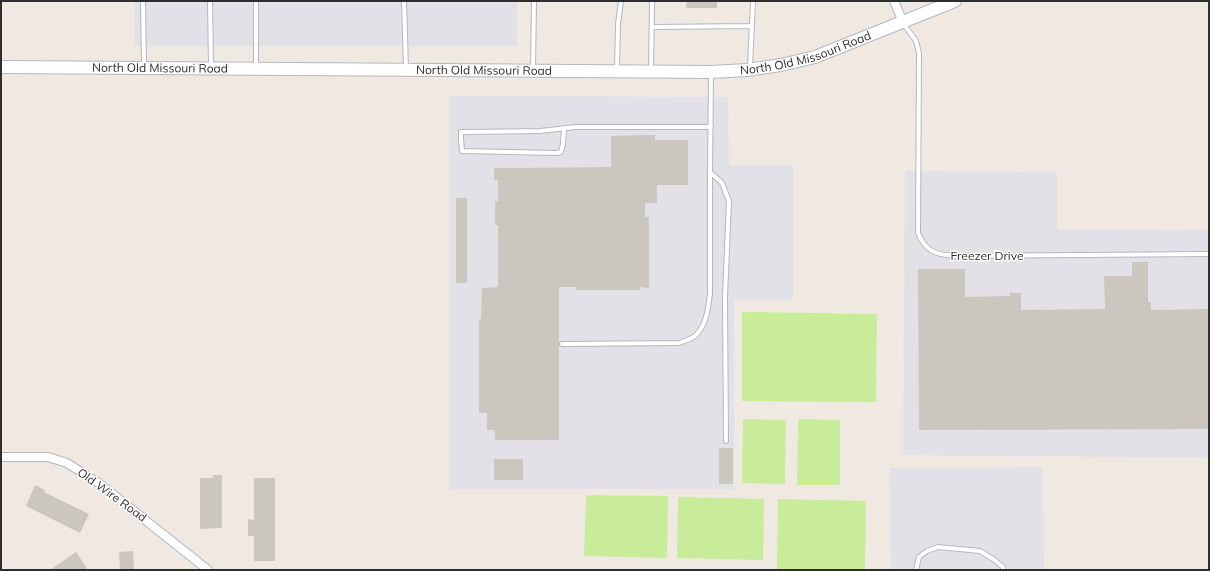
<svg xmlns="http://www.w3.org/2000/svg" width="1210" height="571" font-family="Mulish,sans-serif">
	<rect width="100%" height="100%" fill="#efe9e1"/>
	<!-- industrial -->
	<path fill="#e3e1e8" d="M135 1H517V46H135Z
		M450 96 728 97 729 165H793V300H734V489H450Z
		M905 171 1057 172V229L1209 230V458L903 455Z
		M1043 467 1044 570H891L890 468Z"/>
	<!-- pitch -->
	<path fill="#c9ec9a" d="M742 312 877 314 876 402 742 401Z
		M743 419 786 420 785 484 742 483Z
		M798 419 840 420V485H797Z
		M586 495 668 496 667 558 584 556Z
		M678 497 764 499 763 560 677 558Z
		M778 499 866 501 865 570H777Z"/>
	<!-- building -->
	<path fill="#cbc7bf" d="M687 1H717V8H686Z
		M647 135H655V140H688V185H657V203H645V217H649V288L640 287V290H576V287H559V440H495V430H487V413H479V319H481L482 288 498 287V225H495V201H498V180H494V168L611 167V136Z
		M456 198H467V283H456Z
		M1132 262H1148V302H1151V310L1209 309V429L919 430 918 269H965V297L1010 296V293H1021V310L1105 309 1104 276H1132Z
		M719 448H733V484H719Z
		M494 459H523V480H494Z
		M213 475H222V528L200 529V478H213Z
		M254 478H275V561H254V536H248V519L254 520Z
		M35 485 45 490 44 492 89 514 80 533 26 506Z
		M133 551 134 570H120L119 552Z
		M76 552 88 570H50Z"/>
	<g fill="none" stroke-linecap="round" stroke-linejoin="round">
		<!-- lane casing -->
		<g stroke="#b4b7c1" stroke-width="6">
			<path id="lane" d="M143 1 144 66
				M210 1 211 66
				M404 1 406 68
				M903 23 916 41 919 53 918 233C926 253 938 255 957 256L1209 254
				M652 27 752 26
				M256 67V1
				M750 67 753 1
				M533 69 534 1
				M617 69 618 24 621 1
				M651 71 652 1
				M711 73 710 172 722 183 729 201 725 297 726 441
				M564 129 563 144 561 152 557 153 462 151 461 139V132L540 131 576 127H711
				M562 344 679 343C684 341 692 339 696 335 707 324 708 308 710 294V172
				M916 570 919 557 927 551 938 547 980 551 993 559 1002 566 1004 570"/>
		</g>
		<!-- street casing -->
		<g stroke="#b4b7c1" stroke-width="10">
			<path id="street" d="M894 1 903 22
				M1 457H48L67 463 100 484 208 570"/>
		</g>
		<!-- secondary casing -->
		<g stroke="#b4b7c1" stroke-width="14">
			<g id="secondary">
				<path id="s1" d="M1 67 711 72 747 70 781 65 815 57 955 1"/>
			</g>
		</g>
		<!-- lane -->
		<use href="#lane" stroke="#fff" stroke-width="4"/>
		<!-- street -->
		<use href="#street" stroke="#fff" stroke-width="8"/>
		<!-- secondary -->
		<use href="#secondary" stroke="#fff" stroke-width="12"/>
	</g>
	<g text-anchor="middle" stroke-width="3" stroke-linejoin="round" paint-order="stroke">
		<!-- street labels -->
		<g font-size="12" fill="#2e2e2e" stroke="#fff">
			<text dy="4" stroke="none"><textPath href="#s1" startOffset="807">North Old Missouri Road</textPath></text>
			<text dy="4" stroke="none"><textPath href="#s1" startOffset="159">North Old Missouri Road</textPath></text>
			<text dy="4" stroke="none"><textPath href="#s1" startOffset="483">North Old Missouri Road</textPath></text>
			<text x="987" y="260">Freezer Drive</text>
			<text transform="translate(112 495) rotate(36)" y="4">Old Wire Road</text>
		</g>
	</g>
	<!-- border -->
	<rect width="1210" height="571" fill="none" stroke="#2e2e2e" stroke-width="4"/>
</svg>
